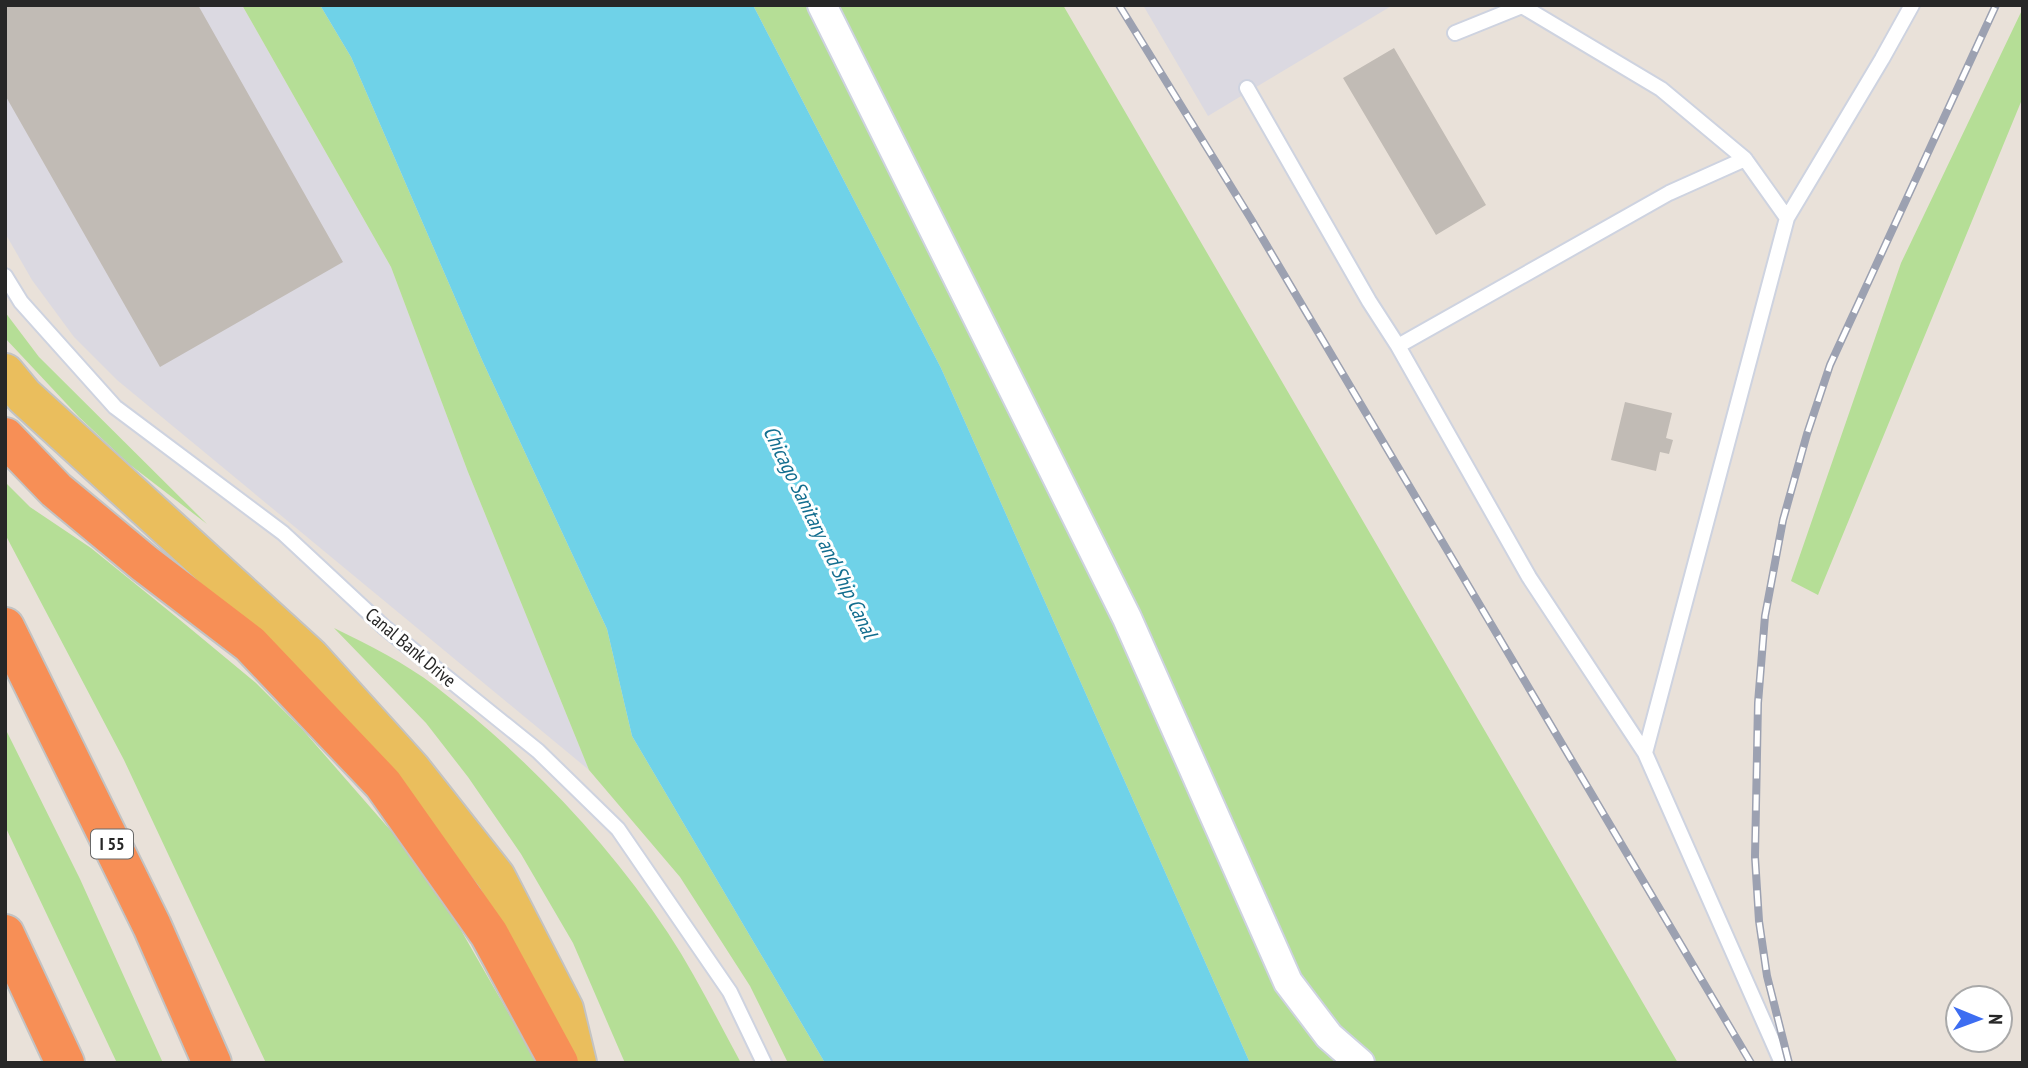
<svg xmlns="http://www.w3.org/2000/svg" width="2028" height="1068" font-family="'PT Sans Narrow',sans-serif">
	<rect width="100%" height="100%" fill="#e9e1d9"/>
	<!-- industrial -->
	<path fill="#dbd9e1" d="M5 5H242L391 267 468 472 589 770 117 380 74 337 32 280 5 233Z
		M1143 5H1393L1208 116Z"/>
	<!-- green -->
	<path fill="#b5de96" d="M242 5H320L351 57 482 360 607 629 632 736 825 1063H788L750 986 680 877 589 770 468 472 391 267Z
		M753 5H1063L1678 1063H1250L941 368Z
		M2023 8V97L1818 595 1791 581 1901 263Z
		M5 312 39 357 207 524 129 464 79 417 5 338Z
		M5 482 30 507 91 548 180 620 256 683 302 729 405 847 458 925 537 1063H266L124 760 5 534Z
		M334 628C369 645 405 663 435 686 524 755 606 839 668 933 695 974 717 1019 741 1063H625L573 943 521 854 468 777 426 723Z
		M5 728 80 879 163 1063H117L5 826Z"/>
	<!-- water -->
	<path fill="#6fd2e8" d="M320 5H753L941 368 1250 1063H825L632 736 607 629 482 360 351 57Z"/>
	<!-- building -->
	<path fill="#c1bbb5" d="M5 5H198L343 262 160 367 5 95Z
		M1394 48 1486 205 1436 235 1343 78Z
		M1625 402 1672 413 1666 438 1673 440 1669 454 1660 452 1656 471 1611 460Z"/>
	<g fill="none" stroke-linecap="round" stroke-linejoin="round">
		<!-- service casing -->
		<g stroke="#ced3e0" stroke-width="18">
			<path id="service" d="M1455 33 1522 6 1661 89 1745 159
				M1247 88 1369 301 1398 346
				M1787 218 1882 59 1912 5
				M5 276 21 302 115 407 283 533 384 627 538 751 618 829 730 992 764 1063
				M1645 753 1787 218 1745 159 1669 193 1398 346 1529 577 1645 753 1782 1063"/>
		</g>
		<!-- minor casing -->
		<g stroke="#ced3e0" stroke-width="32">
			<path id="minor" d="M822 5 1127 618 1288 982 1329 1036 1360 1063"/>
		</g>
		<!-- primary casing -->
		<g stroke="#c3c3c3" stroke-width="42">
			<path id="primary" d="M5 373 24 396 310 657 411 769 496 877 564 1009 577 1063"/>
		</g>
		<!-- motorway casing -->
		<g stroke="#c3c3c3" stroke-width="42">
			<path id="motorway" d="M5 437 56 490 144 563 250 644 383 784 489 934 559 1063
				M5 627 152 926 212 1063
				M5 934 65 1063"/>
		</g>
		<!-- service -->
		<use href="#service" stroke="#fff" stroke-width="14"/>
		<!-- minor -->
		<use href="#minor" stroke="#fff" stroke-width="28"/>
		<!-- primary -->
		<use href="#primary" stroke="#eabe5d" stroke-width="38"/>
		<!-- motorway -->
		<use href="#motorway" stroke="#f78f56" stroke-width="38"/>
		<!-- rail casing -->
		<g stroke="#9ca1b1" stroke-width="8">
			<path id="rail" d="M1119 5 1251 219 1751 1063
				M1789 1063 1767 976 1759 921 1755 857 1758 703 1765 616 1783 520 1807 434 1830 365 1996 5"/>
		</g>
		<!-- rail -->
		<use href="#rail" stroke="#fff" stroke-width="5" stroke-dasharray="16" stroke-linecap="butt"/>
	</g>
	<g text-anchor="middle" stroke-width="6" stroke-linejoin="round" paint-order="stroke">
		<!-- shield labels -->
		<rect fill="#fff" stroke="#686868" stroke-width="2" x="91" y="829.5" width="42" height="29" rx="5"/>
		<g font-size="18" font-weight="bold" fill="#272727">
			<text x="112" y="850">I 55</text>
		</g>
		<!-- street labels -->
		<g font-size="19" fill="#272727" stroke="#fff">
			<text transform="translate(411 647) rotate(40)" y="7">Canal Bank Drive</text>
		</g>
		<!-- water labels -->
		<g font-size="21" font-style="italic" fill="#136e8f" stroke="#fff">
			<text transform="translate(820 532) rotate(64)" y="7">Chicago Sanitary and Ship Canal</text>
		</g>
	</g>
	<!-- border -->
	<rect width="2028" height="1068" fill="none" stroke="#272727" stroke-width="14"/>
	<!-- north arrow -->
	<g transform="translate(1979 1019) rotate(91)"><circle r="33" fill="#ffffff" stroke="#a9a9a9" stroke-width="2"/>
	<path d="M0-5L12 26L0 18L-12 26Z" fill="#3d6df1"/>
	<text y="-10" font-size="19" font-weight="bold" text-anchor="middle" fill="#272727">N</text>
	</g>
</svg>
